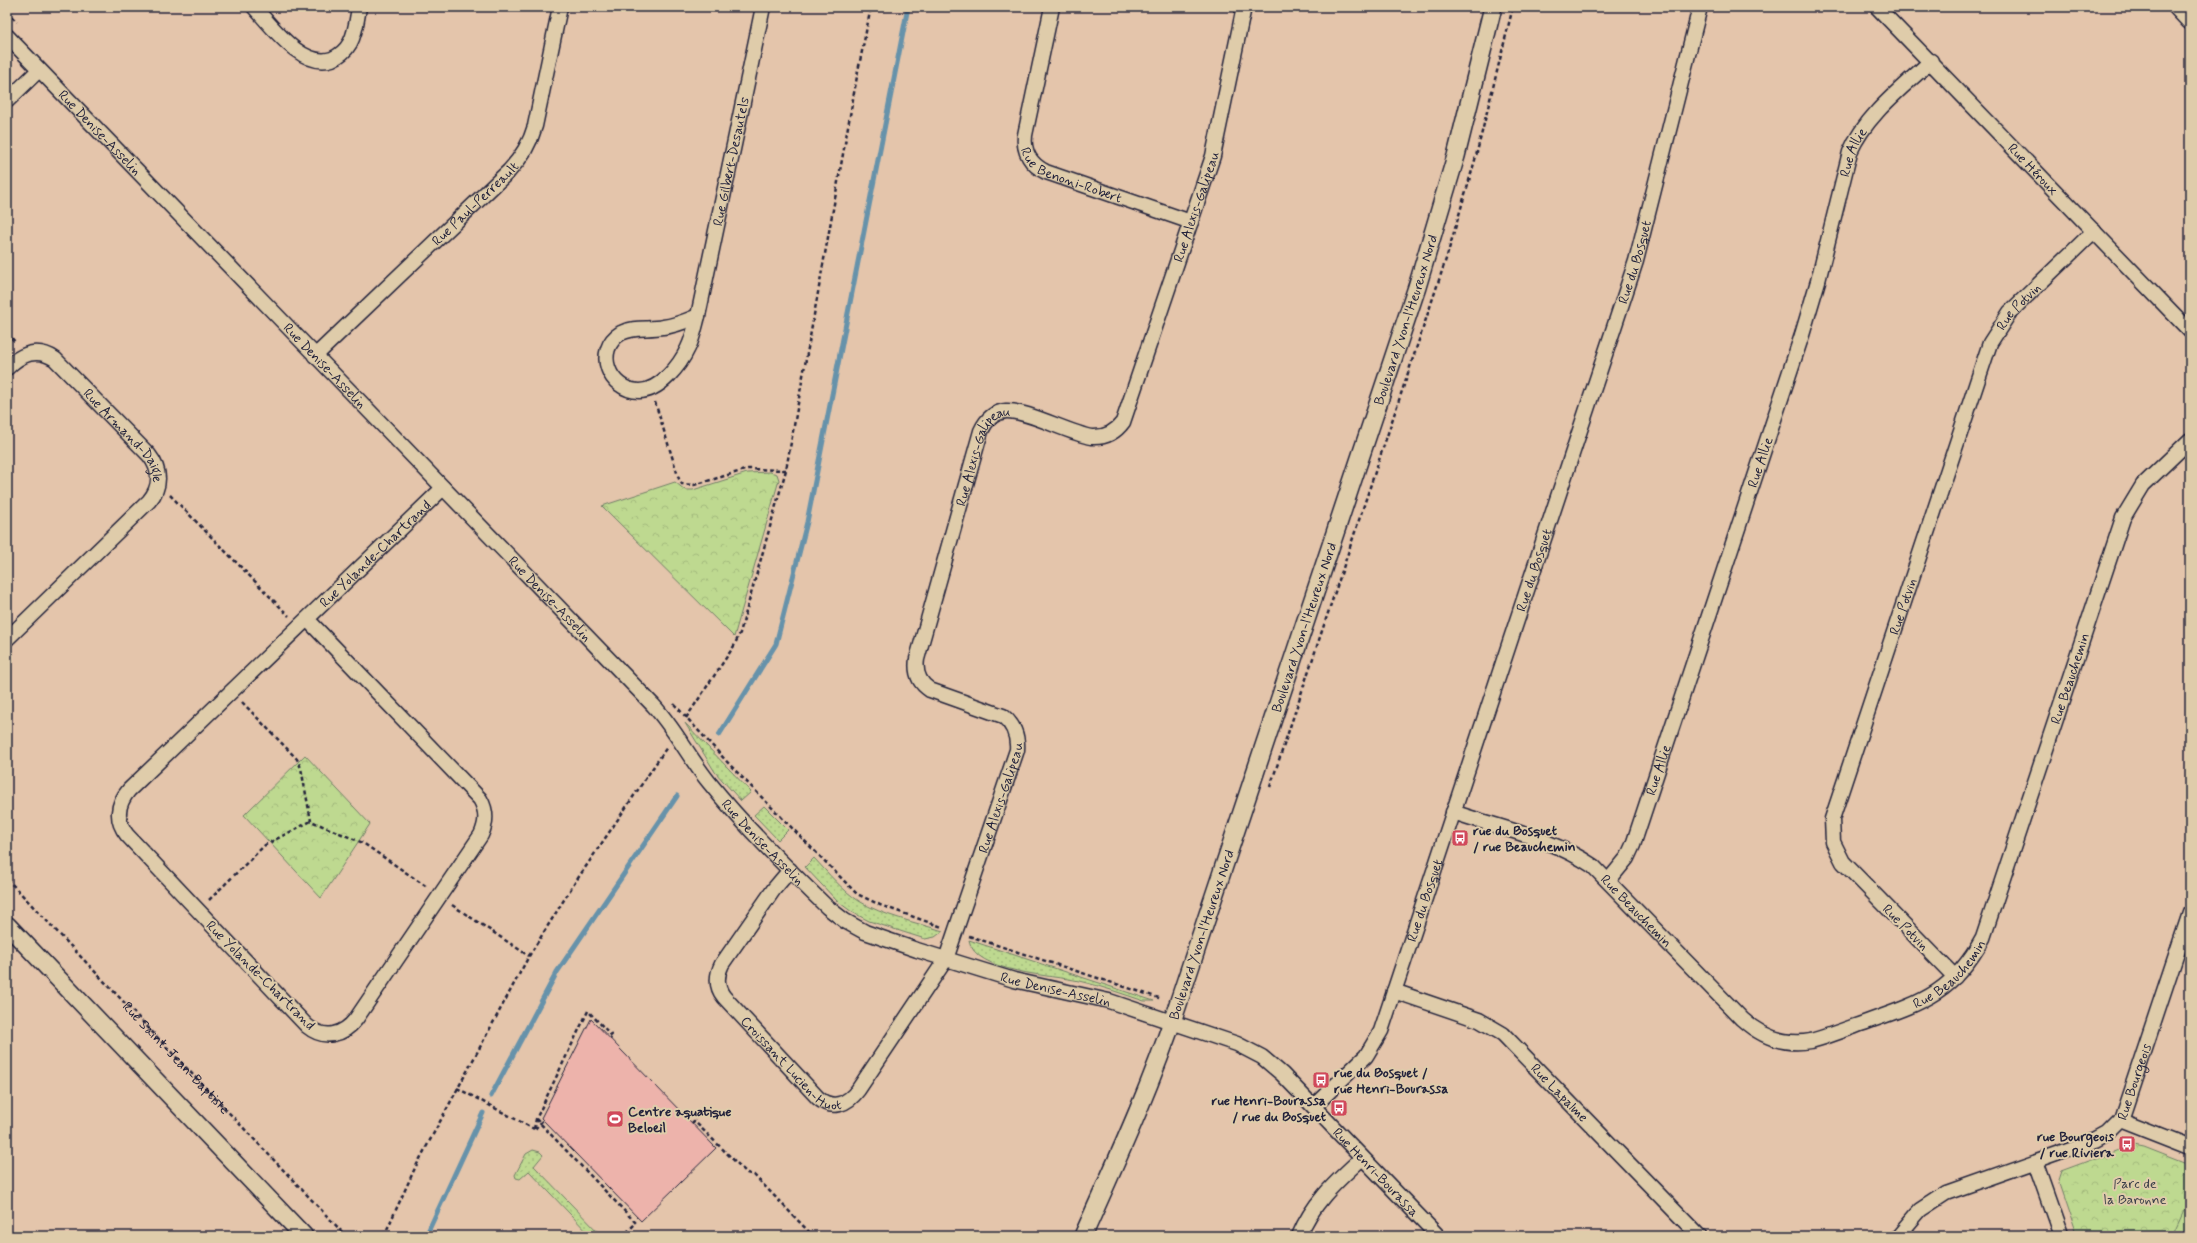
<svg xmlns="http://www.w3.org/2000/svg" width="2197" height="1243" font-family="Mynerve,sans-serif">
	<defs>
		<pattern id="grass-dots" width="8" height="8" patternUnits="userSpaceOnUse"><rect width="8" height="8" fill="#bed990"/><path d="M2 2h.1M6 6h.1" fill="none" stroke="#a3ba7d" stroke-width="1.8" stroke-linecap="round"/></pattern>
		<pattern id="park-crowns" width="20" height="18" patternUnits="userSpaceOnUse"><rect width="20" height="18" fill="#bed990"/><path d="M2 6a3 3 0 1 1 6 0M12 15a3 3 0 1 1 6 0" fill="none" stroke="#a3ba7d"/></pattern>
	</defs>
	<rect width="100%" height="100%" fill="#e4c5ab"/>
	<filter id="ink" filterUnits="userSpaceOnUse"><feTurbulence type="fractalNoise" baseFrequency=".025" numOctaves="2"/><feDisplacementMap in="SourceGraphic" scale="8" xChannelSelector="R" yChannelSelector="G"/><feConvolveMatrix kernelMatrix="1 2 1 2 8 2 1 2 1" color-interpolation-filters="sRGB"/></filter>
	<g filter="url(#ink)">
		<!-- grass -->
		<path fill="url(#grass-dots)" stroke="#707e66" d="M685 723 751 792 741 801 715 772Z
			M764 806 788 830 778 840 754 815Z
			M814 858C828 873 842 890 859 901 883 916 915 922 943 931L935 937 925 939 869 921 852 912 837 901 805 867Z
			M969 940 1154 1001H1144C1123 994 1101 986 1079 981 1053 975 974 973 969 940Z
			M533 1150 540 1152 543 1155 534 1166 602 1236H591L529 1171 520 1179 516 1178 515 1175 526 1154Z"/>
		<!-- park -->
		<path fill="url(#park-crowns)" stroke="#707e66" d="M770 472 777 474 779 480 734 637 602 506 675 482 685 490H693L747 473Z
			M305 755 370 824 321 898 244 815Z
			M2134 1144 2144 1146 2190 1164V1236H2077L2058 1180 2061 1171Z"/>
		<!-- pitch -->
		<path fill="#bed990" stroke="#707e66" d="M2188 1201 2190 1202V1236H2172Z"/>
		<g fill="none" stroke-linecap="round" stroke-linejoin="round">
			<!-- stream -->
			<path stroke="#6692aa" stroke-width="5" d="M719 735 776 644 807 522 908 7
				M491 1096 557 972 677 796
				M426 1236 483 1113"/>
		</g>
		<!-- building -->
		<path fill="#edb3ab" stroke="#22223b" d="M591 1019 716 1148 641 1221 541 1118Z"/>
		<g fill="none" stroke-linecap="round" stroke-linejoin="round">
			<!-- minor casing -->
			<g stroke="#22223b" stroke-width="17">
				<g id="minor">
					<path d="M254 7C272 26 302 69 332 59 339 56 346 50 350 43 356 32 357 19 359 7"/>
					<path id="s2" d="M1052 7 1025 135C1023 152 1031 165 1046 172L1191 222"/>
					<path id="s3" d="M1877 7 2190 331"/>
					<path id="s4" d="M7 36 653 705C675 729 688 756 708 781 744 826 786 867 827 907L845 921 865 932 917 950 1014 980 1109 1001 1237 1044 1262 1057 1282 1074 1438 1236"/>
					<path d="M7 101 39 70"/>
					<path id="s5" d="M698 316 763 7"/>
					<path d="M698 316C695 327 693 338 688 348 680 365 660 391 639 391 609 391 593 350 621 333 634 326 649 330 663 327 675 326 686 321 698 316Z"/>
					<path id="s6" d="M315 356 509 171C522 157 530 144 535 126L560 7"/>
					<path id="s7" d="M7 368C21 354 37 347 55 359L149 455C161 470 161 487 149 501L7 639"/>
					<path id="s8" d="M307 619 480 799C487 811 487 822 481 835L356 1019C343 1036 324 1040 307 1026L127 835C115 820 117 804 129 790L443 488"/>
					<path id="s9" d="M1453 812C1499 828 1552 838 1593 866L1742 1019C1762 1037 1784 1046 1811 1041 1832 1035 1852 1027 1872 1020 1924 1002 1955 990 1983 938L2123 518 2143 485 2190 440"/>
					<path id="s10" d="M790 870 774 889 722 964C716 976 716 987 724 997L818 1098C832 1110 847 1105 858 1090L946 959 1017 750C1018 736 1014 725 1003 716L930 690C919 683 915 672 917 659L981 431C986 420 994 412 1006 411 1026 410 1069 433 1091 437 1105 438 1115 433 1123 422L1213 156 1244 7"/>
					<path id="s11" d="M1609 880 1627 858 1633 845 1802 335 1818 281 1850 152C1866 115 1902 88 1931 61"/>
					<path id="s12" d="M1955 977 1843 862 1833 842 1832 819 1990 343 2010 312 2094 231"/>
					<path id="s13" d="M1394 991 1479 1020 1503 1034 1699 1236"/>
					<path id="s14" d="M1314 1106 1366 1056 1381 1031 1636 261 1700 7"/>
					<path d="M2121 1120 2190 1147"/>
					<path d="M2035 1162 2061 1236"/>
					<path d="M1299 1236C1313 1202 1336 1182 1362 1158"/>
					<path id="s15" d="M1898 1236 1920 1210 1946 1193 2096 1140 2107 1134 2121 1120 2190 913"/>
				</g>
			</g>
			<!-- tertiary casing -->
			<g stroke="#22223b" stroke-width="20">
				<g id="tertiary">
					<path d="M2177 7 2190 21"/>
					<path d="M7 925 304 1236"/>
					<path id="s16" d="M1083 1236C1117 1160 1152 1084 1178 1004L1417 287 1456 156 1493 7"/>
				</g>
			</g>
			<!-- path -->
			<g stroke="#22223b" stroke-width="2.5" stroke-dasharray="4 3" stroke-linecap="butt">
				<path d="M7 12 17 22"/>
				<path d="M7 333 16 343"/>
				<path d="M655 402 679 479 682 484 694 485 748 469 786 470"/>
				<path d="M170 495 289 616"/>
				<path d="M242 702 297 759 301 768 311 821"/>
				<path d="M674 704 730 765 857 894 880 905 942 927"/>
				<path d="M686 718 734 646 740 633 786 470 858 71 871 7"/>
				<path d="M1270 787 1447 256 1475 160 1513 7"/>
				<path id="s1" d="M7 879 346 1236"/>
				<path d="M209 900 265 845 311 821 363 843 427 887"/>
				<path d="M452 905 529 956"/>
				<path d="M969 936 1162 999"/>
				<path d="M457 1088 534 1129"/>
				<path d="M536 1119 636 1223 628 1231"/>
				<path d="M692 1123 694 1121 747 1173 754 1175 813 1236"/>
				<path d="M534 1129 536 1119 588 1011 613 1037 610 1039"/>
				<path d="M535 1129 543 1120"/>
				<path d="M384 1236 415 1168 529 956 572 887 667 747"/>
			</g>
			<!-- minor -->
			<use href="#minor" stroke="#dfccaa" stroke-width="14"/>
			<!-- tertiary -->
			<use href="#tertiary" stroke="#dfccaa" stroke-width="17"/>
		</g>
	</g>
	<!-- icons -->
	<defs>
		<g id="bus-square" transform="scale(0.9)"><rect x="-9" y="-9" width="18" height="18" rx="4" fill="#d1495b" stroke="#dfccaa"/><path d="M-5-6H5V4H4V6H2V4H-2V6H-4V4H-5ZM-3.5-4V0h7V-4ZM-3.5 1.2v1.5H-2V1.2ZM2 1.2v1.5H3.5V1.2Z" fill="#fff"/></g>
		<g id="stadium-square" transform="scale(0.9)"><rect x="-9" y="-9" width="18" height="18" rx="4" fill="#d1495b" stroke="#dfccaa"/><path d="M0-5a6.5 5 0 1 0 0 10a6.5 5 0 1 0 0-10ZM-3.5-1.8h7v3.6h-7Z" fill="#fff"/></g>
	</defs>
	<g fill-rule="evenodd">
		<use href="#bus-square" x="1460" y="838"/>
		<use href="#bus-square" x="1321" y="1080"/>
		<use href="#bus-square" x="1339" y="1108"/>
		<use href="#stadium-square" x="615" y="1119"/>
		<use href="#bus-square" x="2127" y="1144"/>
	</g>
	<g text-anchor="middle" stroke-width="4" stroke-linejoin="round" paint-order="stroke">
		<!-- street labels -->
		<g font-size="14" fill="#22223b" stroke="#dfccaa">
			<text dy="5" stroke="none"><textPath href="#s4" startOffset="134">Rue Denise-Asselin</textPath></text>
			<text dy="5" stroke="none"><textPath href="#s11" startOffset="770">Rue Allie</textPath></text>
			<text dy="5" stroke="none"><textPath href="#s5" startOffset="158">Rue Gilbert-Desautels</textPath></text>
			<text dy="5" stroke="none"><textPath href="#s3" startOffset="225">Rue Héroux</textPath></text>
			<text dy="5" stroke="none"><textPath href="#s2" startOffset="200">Rue Benoni-Robert</textPath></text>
			<text dy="5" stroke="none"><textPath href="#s6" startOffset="221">Rue Paul-Perreault</textPath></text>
			<text dy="5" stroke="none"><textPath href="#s10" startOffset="1490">Rue Alexis-Galipeau</textPath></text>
			<text dy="5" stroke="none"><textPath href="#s14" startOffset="911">Rue du Bosquet</textPath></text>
			<text dy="5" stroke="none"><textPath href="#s12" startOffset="754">Rue Potvin</textPath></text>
			<text dy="5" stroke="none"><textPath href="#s16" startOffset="972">Boulevard Yvon-l'Heureux Nord</textPath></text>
			<text dy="5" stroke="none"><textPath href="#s4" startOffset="458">Rue Denise-Asselin</textPath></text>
			<text dy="5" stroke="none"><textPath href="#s7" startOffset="158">Rue Armand-Daigle</textPath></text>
			<text dy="5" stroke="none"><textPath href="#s11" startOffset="446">Rue Allie</textPath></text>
			<text dy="5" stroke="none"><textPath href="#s10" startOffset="1083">Rue Alexis-Galipeau</textPath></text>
			<text dy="5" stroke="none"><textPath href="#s8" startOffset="1219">Rue Yolande-Chartrand</textPath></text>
			<text dy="5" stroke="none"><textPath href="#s14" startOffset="587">Rue du Bosquet</textPath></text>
			<text dy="5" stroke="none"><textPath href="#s4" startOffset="782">Rue Denise-Asselin</textPath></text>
			<text dy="5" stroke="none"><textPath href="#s12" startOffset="430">Rue Potvin</textPath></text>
			<text dy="5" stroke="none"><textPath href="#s16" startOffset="648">Boulevard Yvon-l'Heureux Nord</textPath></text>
			<text dy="5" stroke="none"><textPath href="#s9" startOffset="920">Rue Beauchemin</textPath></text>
			<text dy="5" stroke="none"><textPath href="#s11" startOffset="122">Rue Allie</textPath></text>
			<text dy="5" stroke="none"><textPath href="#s10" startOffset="664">Rue Alexis-Galipeau</textPath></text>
			<text dy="5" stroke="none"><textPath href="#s4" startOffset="1106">Rue Denise-Asselin</textPath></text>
			<text dy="5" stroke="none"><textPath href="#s14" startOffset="239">Rue du Bosquet</textPath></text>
			<text dy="5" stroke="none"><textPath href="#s9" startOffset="213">Rue Beauchemin</textPath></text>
			<text transform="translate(1906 927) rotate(45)" y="5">Rue Potvin</text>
			<text dy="5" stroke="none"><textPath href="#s16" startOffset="324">Boulevard Yvon-l'Heureux Nord</textPath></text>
			<text dy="5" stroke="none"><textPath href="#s9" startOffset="596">Rue Beauchemin</textPath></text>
			<text transform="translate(261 975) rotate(45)" y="5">Rue Yolande-Chartrand</text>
			<text dy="5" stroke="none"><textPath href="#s4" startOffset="1442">Rue Denise-Asselin</textPath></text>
			<text dy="5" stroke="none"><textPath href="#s10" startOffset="247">Croissant Lucien-Huot</textPath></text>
			<text dy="5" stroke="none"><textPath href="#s1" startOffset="246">Rue Saint-Jean-Baptiste</textPath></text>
			<text dy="5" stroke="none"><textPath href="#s15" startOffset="297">Rue Bourgeois</textPath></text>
			<text dy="5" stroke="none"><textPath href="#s13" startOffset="199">Rue Lapalme</textPath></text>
			<text dy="5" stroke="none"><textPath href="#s4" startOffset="1822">Rue Henri-Bourassa</textPath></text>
		</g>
		<!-- poi labels -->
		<g font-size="14" font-weight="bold" fill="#22223b" stroke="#dfccaa" text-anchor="start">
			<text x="1473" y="835">rue du Bosquet<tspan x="1473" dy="16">/ rue Beauchemin</tspan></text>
			<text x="1334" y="1077">rue du Bosquet /<tspan x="1334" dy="16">rue Henri-Bourassa</tspan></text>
			<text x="1326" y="1105" text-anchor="end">rue Henri-Bourassa<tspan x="1326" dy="16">/ rue du Bosquet</tspan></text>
			<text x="628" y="1116">Centre aquatique<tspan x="628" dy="16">Beloeil</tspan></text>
			<text x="2114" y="1141" text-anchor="end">rue Bourgeois<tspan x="2114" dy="16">/ rue Riviera</tspan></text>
		</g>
		<!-- park labels -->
		<g font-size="14" fill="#393d48" stroke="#dfccaa">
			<text x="2135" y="1188">Parc de<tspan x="2135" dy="16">la Baronne</tspan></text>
		</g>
	</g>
	<!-- margin -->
	<rect width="2197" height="1243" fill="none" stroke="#dfccaa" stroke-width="24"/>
	<rect x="12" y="12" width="2173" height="1219" fill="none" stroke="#22223b" stroke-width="1.5" filter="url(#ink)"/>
</svg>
